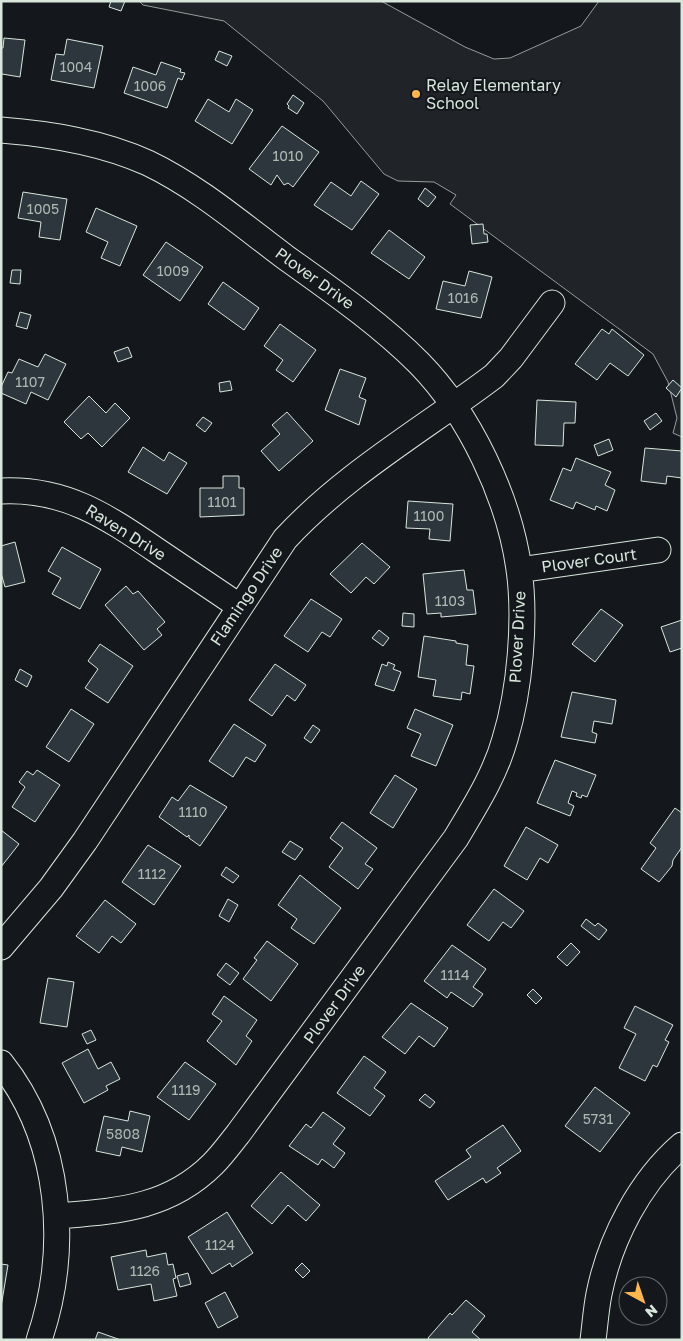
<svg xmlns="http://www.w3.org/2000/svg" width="683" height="1341" font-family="'Golos Text',sans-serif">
	<rect width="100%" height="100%" fill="#14181c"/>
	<!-- green -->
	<path fill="#202428" stroke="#939e99" d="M139 1H381L465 47 494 59 510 58 581 26 599 1H682V437L673 433 677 418 668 382 653 354 450 204 456 195 434 182 398 181 384 174 323 101 224 21 143 5Z"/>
	<!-- building -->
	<path fill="#2c363c" stroke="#d8e6dc" d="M111 1H125L121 11 109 7Z
		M4 38 25 40 20 77 2 74 1 76V48H3Z
		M67 39 103 46 94 88 51 80 56 54 64 55Z
		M219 51 232 56 227 66 215 60Z
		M161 62 181 69 180 72 185 73 182 80 178 78 167 108 124 93 133 67 156 75Z
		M293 95 304 103 297 114 288 108 289 106 287 104Z
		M208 99 229 112 236 99 253 110 232 144 195 121Z
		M282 126 319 152 293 187 288 183 284 185 277 175 271 185 249 169Z
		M361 181 379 194 352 230 314 205 331 182 351 196Z
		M425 188 436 197 428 207 418 199Z
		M23 192 67 199 60 240 39 237 41 222 18 218Z
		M96 208 137 226 120 266 101 258 108 242 86 232Z
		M483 224 484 234H487L488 242 472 244 470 225Z
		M389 230 425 257 409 279 371 253Z
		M166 242 203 267 180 301 143 275Z
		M12 270H21L20 284 10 283Z
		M469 271 492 277 481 318 436 309 443 281 465 286Z
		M223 282 259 308 244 330 208 304Z
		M20 312 31 315 27 329 16 326Z
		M280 324 316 350 293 382 276 370 283 360 264 346Z
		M602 329 609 334 612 329 644 355 628 376 610 363 597 380 575 364Z
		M128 347 132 357 118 362 114 352Z
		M45 354 66 364 48 400 31 392 26 404 1 393V387L8 372 12 373 19 359 38 367Z
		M340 369 366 378 359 397 366 400 359 425 325 410Z
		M673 380 682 388 676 397 666 388Z
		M230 381 232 390 220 392 219 383Z
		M89 396 106 413 115 403 130 418 102 447 88 433 81 439 64 422Z
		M537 400 576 402 575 423H564L563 446 535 445Z
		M287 412 313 441 279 471 261 451 280 434 272 425Z
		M656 413 662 421 650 430 644 421Z
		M203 417 212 423 205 432 196 425Z
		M609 439 613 450 598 456 594 445Z
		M143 447 164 461 169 452 187 463 167 494 128 472Z
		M645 448 682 451V478L667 476 666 484 641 481Z
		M576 458 611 472 605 485 615 490 607 511 596 506 595 510 576 502 573 509 550 500 563 468 571 471Z
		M223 476H239V488H244V515L200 517V488H223Z
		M408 501 453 504 450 541 429 539 430 529 406 528Z
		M15 542 25 582 5 587 1 573V546Z
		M362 543 390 567 374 584 366 577 351 593 330 574Z
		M62 547 101 569 80 609 52 594 61 578 48 571Z
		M464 570 467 590H473L476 614 441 617V613L427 614 423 574Z
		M126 586 133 594 138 591 165 622 157 629 162 635 144 650 105 605Z
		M311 599 342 619 330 637 322 632 308 652 284 636Z
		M601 609 623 625 595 662 572 644Z
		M403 613 414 614V627L402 626Z
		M682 620V648L670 652 661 627Z
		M379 630 389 638 383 646 372 638Z
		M424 636 456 641V643L468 645 466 665 474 666 470 694 462 692 461 700 433 696 436 680 418 677Z
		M100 644 133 666 108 703 85 688 98 669 88 661Z
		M388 662 395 665 393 669 401 672 394 691 375 685 382 664 387 666Z
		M275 664 306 685 295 701 287 695 272 716 249 700Z
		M20 669 32 676 27 687 15 680Z
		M572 692 616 700 612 724 594 721 592 732 597 734 595 743 561 737Z
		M71 709 94 724 69 762 46 747Z
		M415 709 453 725 436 766 411 756 421 734 407 728Z
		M234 724 266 745 255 762 246 757 233 777 209 761Z
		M313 725 320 730 311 743 304 738Z
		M555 760 596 775 587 797 582 795 581 798 576 796 577 793 572 791 568 803 574 806 570 816 537 803Z
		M37 770 60 785 35 822 12 807 25 787 19 782 27 771 33 775Z
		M395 775 417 789 393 828 370 813Z
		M190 785 227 807 200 846 189 838V835L187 837 159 817 172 797 178 801Z
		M675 808 682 813V847L673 860 672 866 659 882 641 869 656 848 650 843Z
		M342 822 377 848 365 864 373 869 358 889 329 867 343 848 330 838Z
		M526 827 558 845 548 863 540 858 527 880 504 866Z
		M1 830 19 844 1 867Z
		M290 841 303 849 295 860 282 852Z
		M148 845 181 866 154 905 122 882Z
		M226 867 239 876 233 883 221 875Z
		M300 875 341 908 314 944 291 928 297 919 278 905Z
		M494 889 524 911 511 928 503 922 489 941 467 925Z
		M228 899 238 905 229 922 219 916Z
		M105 900 136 924 121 943 112 936 99 953 76 936Z
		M586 919 595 926 598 923 607 930 599 940 581 926Z
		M267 941 298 964 271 1001 243 979 257 960 254 958Z
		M571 943 580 952 567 966 557 957Z
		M452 945 486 969 473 987 483 994 473 1007 451 992 447 998 424 981Z
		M226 963 239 973 230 985 217 975Z
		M48 978 74 982 67 1027 40 1023Z
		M533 989 542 998 536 1004 527 995Z
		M224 996 257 1020 246 1036 252 1041 236 1065 207 1041 222 1021 212 1014Z
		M411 1003 448 1028 434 1047 419 1036 405 1054 382 1037Z
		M635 1006 673 1025 665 1040 669 1042 657 1067 653 1065 645 1081 619 1068 636 1034 624 1028Z
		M91 1030 96 1040 87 1044 82 1034Z
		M88 1049 98 1069 111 1062 120 1079 106 1086 108 1090 84 1103 62 1063Z
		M364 1056 386 1072 374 1088 385 1096 370 1116 337 1093Z
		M185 1062 216 1084 189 1120 157 1097Z
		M595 1087 630 1113 600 1152 565 1126Z
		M425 1094 435 1102 430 1108 419 1100Z
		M130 1111 150 1116 142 1152 122 1147 120 1156 96 1151 104 1116 128 1121Z
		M323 1112 345 1128 333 1144 345 1153 334 1168 322 1159 318 1165 289 1146 306 1124 311 1128Z
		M503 1125 521 1151 497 1168 501 1173 486 1183 483 1178 448 1200 435 1181 471 1157 466 1150Z
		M281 1172 320 1205 306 1221 288 1205 272 1224 251 1206Z
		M227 1212 253 1253 232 1267 230 1263 212 1274 188 1237Z
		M146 1250 147 1257 166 1253 168 1265 173 1264 176 1278 173 1279 177 1296 154 1301 151 1284 118 1290 111 1257Z
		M302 1263 310 1271 303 1278 295 1270Z
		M1 1264 8 1265 1 1307Z
		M188 1273 191 1284 180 1287 177 1276Z
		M225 1292 238 1317 218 1328 205 1303Z
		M466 1300 485 1316 472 1332 481 1340H430L428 1338 450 1313 452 1315Z
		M98 1332 121 1340H95Z"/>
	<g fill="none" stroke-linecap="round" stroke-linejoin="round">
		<!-- minor casing -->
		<g stroke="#d8e6dc" stroke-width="27">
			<path id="minor" d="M1 130C51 134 102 142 148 163 198 187 241 224 285 257 331 290 379 323 419 363 470 415 509 498 519 569 526 620 520 690 505 739 495 775 475 806 456 838L238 1134C230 1144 222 1155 213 1164 168 1209 116 1211 57 1216
				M1 491C65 488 106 516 156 550 184 569 211 587 239 606
				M519 570 658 550
				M1 947 51 888 85 841 285 539C345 474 424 429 494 376L511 358 552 303
				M1 1063C62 1140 70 1249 39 1340
				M593 1340C595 1325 596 1309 599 1294 610 1239 640 1181 682 1145"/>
		</g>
		<!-- minor -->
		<use href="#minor" stroke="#14181c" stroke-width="25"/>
	</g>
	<!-- markers -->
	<circle fill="#ffb74d" stroke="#14181c" stroke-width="2" cx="416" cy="94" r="5"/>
	<g text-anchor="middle" stroke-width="4" stroke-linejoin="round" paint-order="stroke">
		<!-- number labels -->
		<g font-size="14" fill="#adbab4">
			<text x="76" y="72">1004</text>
			<text x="150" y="91">1006</text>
			<text x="288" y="161">1010</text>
			<text x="43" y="214">1005</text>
			<text x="173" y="276">1009</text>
			<text x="463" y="303">1016</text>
			<text x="30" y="387">1107</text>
			<text x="222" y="507">1101</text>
			<text x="429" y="521">1100</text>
			<text x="450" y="606">1103</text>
			<text x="193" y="817">1110</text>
			<text x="152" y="879">1112</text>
			<text x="455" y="980">1114</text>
			<text x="186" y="1095">1119</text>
			<text x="598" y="1124">5731</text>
			<text x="123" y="1139">5808</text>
			<text x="220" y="1250">1124</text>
			<text x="145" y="1276">1126</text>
		</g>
		<!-- poi labels -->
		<g font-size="16" fill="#d8e6dc" stroke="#14181c" text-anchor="start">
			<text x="426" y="91">Relay Elementary<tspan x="426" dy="18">School</tspan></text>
		</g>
		<!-- street labels -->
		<g font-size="16" fill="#d8e6dc" stroke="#14181c">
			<text transform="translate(315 278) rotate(36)" y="6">Plover Drive</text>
			<text transform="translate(126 532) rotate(32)" y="6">Raven Drive</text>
			<text transform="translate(589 560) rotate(-8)" y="6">Plover Court</text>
			<text transform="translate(246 596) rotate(-56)" y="6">Flamingo Drive</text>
			<text transform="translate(517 637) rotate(-87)" y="6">Plover Drive</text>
			<text transform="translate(334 1004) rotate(-54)" y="6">Plover Drive</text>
		</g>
	</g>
	<!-- border -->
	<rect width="683" height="1341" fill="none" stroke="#d8e6dc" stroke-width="5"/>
	<!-- north arrow -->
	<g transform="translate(643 1301) rotate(140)"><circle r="24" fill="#14181c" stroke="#626a69"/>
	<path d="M0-4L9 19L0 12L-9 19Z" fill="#ffb74d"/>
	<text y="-8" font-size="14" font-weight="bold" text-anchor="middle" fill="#d8e6dc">N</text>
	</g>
</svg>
